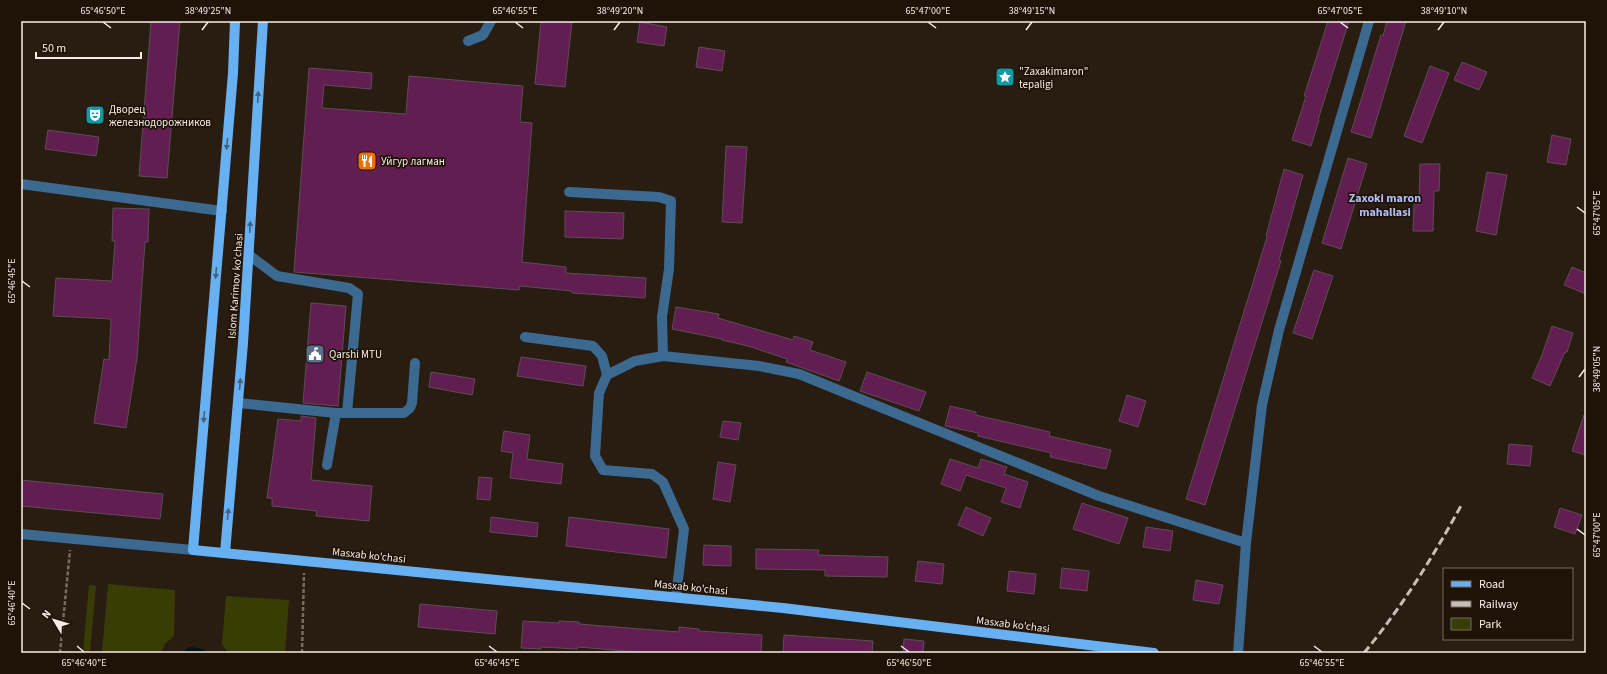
<svg xmlns="http://www.w3.org/2000/svg" width="1607" height="674" font-family="'Source Sans 3',sans-serif">
	<rect width="100%" height="100%" fill="#291c11"/>
	<!-- green -->
	<path fill="#383d05" d="M108 584 175 590 174 636 165 644 161 653 102 652Z
		M89 585 96 586 90 653 83 652Z
		M226 596 289 600 285 653H228L222 644Z"/>
	<!-- water -->
	<path fill="#031316" d="M190 647 203 649 209 653H180Z"/>
	<!-- building -->
	<path fill="#621d51" stroke="#5d4d57" d="M151 21H180L167 178 139 176Z
		M541 21H572L565 87 535 84Z
		M1328 21H1349L1318 120H1319L1311 146 1292 140 1306 96H1304Z
		M1387 21H1406L1371 138 1351 132 1381 35 1383 36Z
		M640 22 667 27 664 46 637 42Z
		M699 47 725 51 722 71 696 67Z
		M1462 62 1487 72 1479 90 1454 80Z
		M1430 66 1449 73 1422 143 1404 136Z
		M309 68 372 73 371 89 324 85 322 108 406 114 409 76 523 86 520 122 532 123 522 262 566 267V273L646 278 645 298 572 293V291L520 286 519 290 294 272Z
		M48 130 99 137 96 156 45 149Z
		M1552 135 1571 139 1566 165 1547 162Z
		M726 146 747 147 742 223 722 222Z
		M1348 158 1367 164 1341 249 1322 243Z
		M1420 164H1440L1439 191H1434L1433 231H1413L1414 204H1419Z
		M1284 169 1303 175 1279 260 1281 261 1205 505 1186 499 1267 237 1266 236Z
		M1487 172 1507 175 1496 235 1476 231Z
		M113 208 149 209 148 242H145L137 358 126 428 94 423 104 359 109 360 111 319 53 316 56 278 112 281 115 241H112Z
		M565 211 624 213 623 239 565 237Z
		M1572 267 1586 273V294L1564 285Z
		M1314 270 1333 276 1312 339 1293 333Z
		M311 303 346 306 338 406 303 403Z
		M676 307 719 314 718 318 793 340 794 336 813 342 810 350 846 362 839 381 786 362 787 359 748 346 722 340V339L672 329Z
		M1552 326 1573 333 1567 352H1565L1550 386 1532 378 1542 355Z
		M521 357 586 366 583 386 517 376Z
		M431 372 475 379 472 395 429 387Z
		M867 372 926 392 919 411 860 391Z
		M1127 395 1146 401 1138 427 1119 421Z
		M950 406 976 412V415L1050 432 1049 436 1111 450 1106 469 1050 457 1051 453 978 436V433L945 426Z
		M1584 415H1586V455L1572 451Z
		M301 416 316 418 311 480 372 486 369 521 316 516 317 511 272 506V498H267L278 419 301 421Z
		M723 421 741 423 738 440 720 437Z
		M504 431 530 435 527 459 563 464 561 484 510 478 513 453 501 451Z
		M1509 444 1532 446 1530 466 1507 464Z
		M950 459 978 468 981 459 1007 467 1004 474 1028 482 1020 508 1001 502 1006 488 966 475 960 491 941 484Z
		M718 462 736 465 730 502 713 499Z
		M479 477 492 478 490 500 477 499Z
		M21 480 163 494 160 519 21 506Z
		M1082 503 1128 518 1119 544 1073 529Z
		M966 507 991 518 983 536 958 525Z
		M1560 508 1582 515 1575 534 1554 527Z
		M491 517 538 523 537 537 490 532Z
		M569 517 669 529 666 558 566 546Z
		M1146 527 1173 531 1170 551 1143 547Z
		M704 545 731 546V566L703 565Z
		M756 549 819 550 818 555 888 557 887 577 825 576V570L756 569Z
		M918 561 944 564 942 584 915 581Z
		M1062 568 1089 571 1087 591 1060 588Z
		M1009 571 1036 574 1034 594 1007 591Z
		M1196 580 1223 585 1219 604 1193 600Z
		M420 604 497 611 495 634 418 627Z
		M523 621 559 623V621L579 622V624L679 632V627L699 629V631L762 635 761 653H650L578 647 577 649 541 647V649L521 648Z
		M784 635 873 641 872 653H783Z
		M904 639 924 641 923 653H903Z"/>
	<g fill="none" stroke-linecap="round" stroke-linejoin="round">
		<!-- path -->
		<path stroke="#776c62" stroke-width="2.5" stroke-dasharray="4 2" stroke-linecap="butt" d="M60 653 70 550
			M302 653 304 573"/>
		<!-- minor -->
		<path stroke="#3c6990" stroke-width="10" d="M468 41 483 35 491 21
			M21 184 222 211
			M569 192 659 197 671 201 669 269 662 317 663 356
			M249 255 277 276 349 288 358 294 347 413
			M525 337 593 346 602 356 607 375
			M238 403 336 413H404L410 408 412 403 415 363
			M327 465 336 413
			M21 534 193 550
			M676 597 684 529 663 482 652 474 603 470 595 456 599 393 607 375 635 361 663 356 759 366 799 374 1099 496 1246 543
			M1238 653 1246 543 1262 405 1279 330 1369 21"/>
		<!-- major -->
		<path stroke="#67b1f3" stroke-width="10" d="M235 21 233 73 193 550 783 608 1154 653
			M225 553 243 343 263 21"/>
		<!-- rail -->
		<path stroke="#c7beb5" stroke-width="3" stroke-dasharray="8 4" stroke-linecap="butt" d="M1364 653C1402 607 1433 557 1462 504"/>
	</g>
	<!-- one-way arrows -->
	<defs><path id="oneway-solid" d="M-6-.8H1V-3.2L6.5 0L1 3.2V.8H-6Z"/></defs>
	<g fill="#43627e">
		<use href="#oneway-solid" transform="translate(258 97) rotate(-87)"/>
		<use href="#oneway-solid" transform="translate(227 144) rotate(95)"/>
		<use href="#oneway-solid" transform="translate(250 227) rotate(-87)"/>
		<use href="#oneway-solid" transform="translate(216 273) rotate(95)"/>
		<use href="#oneway-solid" transform="translate(240 384) rotate(-85)"/>
		<use href="#oneway-solid" transform="translate(204 417) rotate(95)"/>
		<use href="#oneway-solid" transform="translate(228 514) rotate(-85)"/>
	</g>
	<!-- ticks -->
	<path fill="none" stroke="#f6eee6" stroke-width="1.5" d="M103 22 111 28M515 22 523 28M928 22 936 28M1340 22 1348 28M202 30 208 22M614 30 620 22M1026 30 1032 22M1438 30 1444 22M1577 207 1585 213M22 281 30 287M1579 377 1585 369M1577 529 1585 535M22 603 30 609M77 646 84 652M489 646 497 652M901 646 909 652M1314 646 1322 652"/>
	<!-- icons -->
	<defs>
		<g id="sight-square" transform="scale(1)"><rect x="-9" y="-9" width="18" height="18" rx="4" fill="#0f9aa8" stroke="#1f1308"/><path d="M0-6L1.8-2.2L6-1.7L2.9 1.2L3.7 5.4L0 3.3L-3.7 5.4L-2.9 1.2L-6-1.7L-1.8-2.2Z" fill="#fff"/></g>
		<g id="theatre-square" transform="scale(1)"><rect x="-9" y="-9" width="18" height="18" rx="4" fill="#0f9aa8" stroke="#1f1308"/><path d="M-5-5.5Q0-4 5-5.5V0Q5 5 0 6Q-5 5-5 0ZM-3.3-2.5H-1v1.5H-3.3ZM1-2.5H3.3v1.5H1ZM-2.8 1Q0 5.5 2.8 1Z" fill="#fff"/></g>
		<g id="restaurant-square" transform="scale(1)"><rect x="-9" y="-9" width="18" height="18" rx="4" fill="#e8710a" stroke="#1f1308"/><path d="M-5-6h1v4h1v-4h1v4h1v-4h1v5L-1.5 .5V6h-2V.5L-5-1ZM5-6V6H3V1.5H1.5Q1.5-4 5-6Z" fill="#fff"/></g>
		<g id="civic-square" transform="scale(1)"><rect x="-9" y="-9" width="18" height="18" rx="4" fill="#5c6f8a" stroke="#1f1308"/><path d="M-.6-6.5H3V-4.5H.6V-3L4-1V1h2V6H-6V1h2V-1L-.6-3ZM-1.2 2.5V6h2.4V2.5Z" fill="#fff"/></g>
	</defs>
	<g fill-rule="evenodd">
		<use href="#sight-square" x="1005" y="77"/>
		<use href="#theatre-square" x="95" y="115"/>
		<use href="#restaurant-square" x="367" y="161"/>
		<use href="#civic-square" x="315" y="354"/>
	</g>
	<g text-anchor="middle" stroke-width="3.5" stroke-linejoin="round" paint-order="stroke">
		<!-- poi labels -->
		<g font-size="11" fill="#f6eee6" stroke="#1f1308" text-anchor="start">
			<text x="1019" y="75">"Zaxakimaron"<tspan x="1019" dy="13">tepaligi</tspan></text>
			<text x="109" y="113">Дворец<tspan x="109" dy="13">железнодорожников</tspan></text>
			<text x="381" y="165">Уйгур лагман</text>
			<text x="329" y="358">Qarshi MTU</text>
		</g>
		<!-- street labels -->
		<g font-size="11" fill="#f6eee6" stroke="#1f1308">
			<text transform="translate(235 286) rotate(-86)" y="4">Islom Karimov ko‘chasi</text>
			<text transform="translate(369 555) rotate(6)" y="4">Masxab ko'chasi</text>
			<text transform="translate(691 587) rotate(6)" y="4">Masxab ko'chasi</text>
			<text transform="translate(1013 624) rotate(7)" y="4">Masxab ko'chasi</text>
		</g>
		<!-- neighbourhood labels -->
		<g font-size="12" font-weight="bold" fill="#b1bdf5" stroke="#1f1308">
			<text x="1385" y="202">Zaxoki maron<tspan x="1385" dy="14">mahallasi</tspan></text>
		</g>
	</g>
	<!-- border -->
	<rect width="1607" height="674" fill="none" stroke="#1f1308" stroke-width="44"/>
	<!-- legend -->
	<rect x="1443" y="568" width="130" height="72" fill="#1f1308" stroke="#756b61"/>
	<rect x="1451" y="581" width="20" height="6" fill="#67b1f3" stroke="#756b61"/>
	<text x="1479" y="588" font-size="12" fill="#f6eee6">Road</text>
	<rect x="1451" y="601" width="20" height="6" fill="#c7beb5" stroke="#756b61"/>
	<text x="1479" y="608" font-size="12" fill="#f6eee6">Railway</text>
	<rect x="1451" y="618" width="20" height="12" fill="#383d05" stroke="#756b61"/>
	<text x="1479" y="628" font-size="12" fill="#f6eee6">Park</text>
	<!-- north arrow -->
	<g transform="translate(54 620) rotate(308)" stroke="#1f1308" stroke-width="3" paint-order="stroke">
	<path d="M0-3L7 15L0 10L-7 15Z" fill="#f6eee6"/>
	<text y="-6" font-size="11" font-weight="bold" text-anchor="middle" fill="#f6eee6">N</text>
	</g>
	<!-- scale -->
	<path d="M36 52v6h105v-6" fill="none" stroke="#f6eee6" stroke-width="2"/>
	<text x="42" y="52" font-size="12" fill="#f6eee6" stroke="#1f1308" stroke-width="3" paint-order="stroke">50 m</text>
	<rect x="22" y="22" width="1563" height="630" fill="none" stroke="#f6eee6" stroke-width="1.5"/>
	<g font-size="10" text-anchor="middle" fill="#f6eee6">
		<text x="103" y="14">65°46'50"E</text>
		<text x="208" y="14">38°49'25"N</text>
		<text x="515" y="14">65°46'55"E</text>
		<text x="620" y="14">38°49'20"N</text>
		<text x="928" y="14">65°47'00"E</text>
		<text x="1032" y="14">38°49'15"N</text>
		<text x="1340" y="14">65°47'05"E</text>
		<text x="1444" y="14">38°49'10"N</text>
		<text transform="translate(1596 213) rotate(-90)" y="4">65°47'05"E</text>
		<text transform="translate(11 281) rotate(-90)" y="4">65°46'45"E</text>
		<text transform="translate(1596 369) rotate(-90)" y="4">38°49'05"N</text>
		<text transform="translate(1596 535) rotate(-90)" y="4">65°47'00"E</text>
		<text transform="translate(11 603) rotate(-90)" y="4">65°46'40"E</text>
		<text x="84" y="666">65°46'40"E</text>
		<text x="497" y="666">65°46'45"E</text>
		<text x="909" y="666">65°46'50"E</text>
		<text x="1322" y="666">65°46'55"E</text>
	</g>
</svg>
